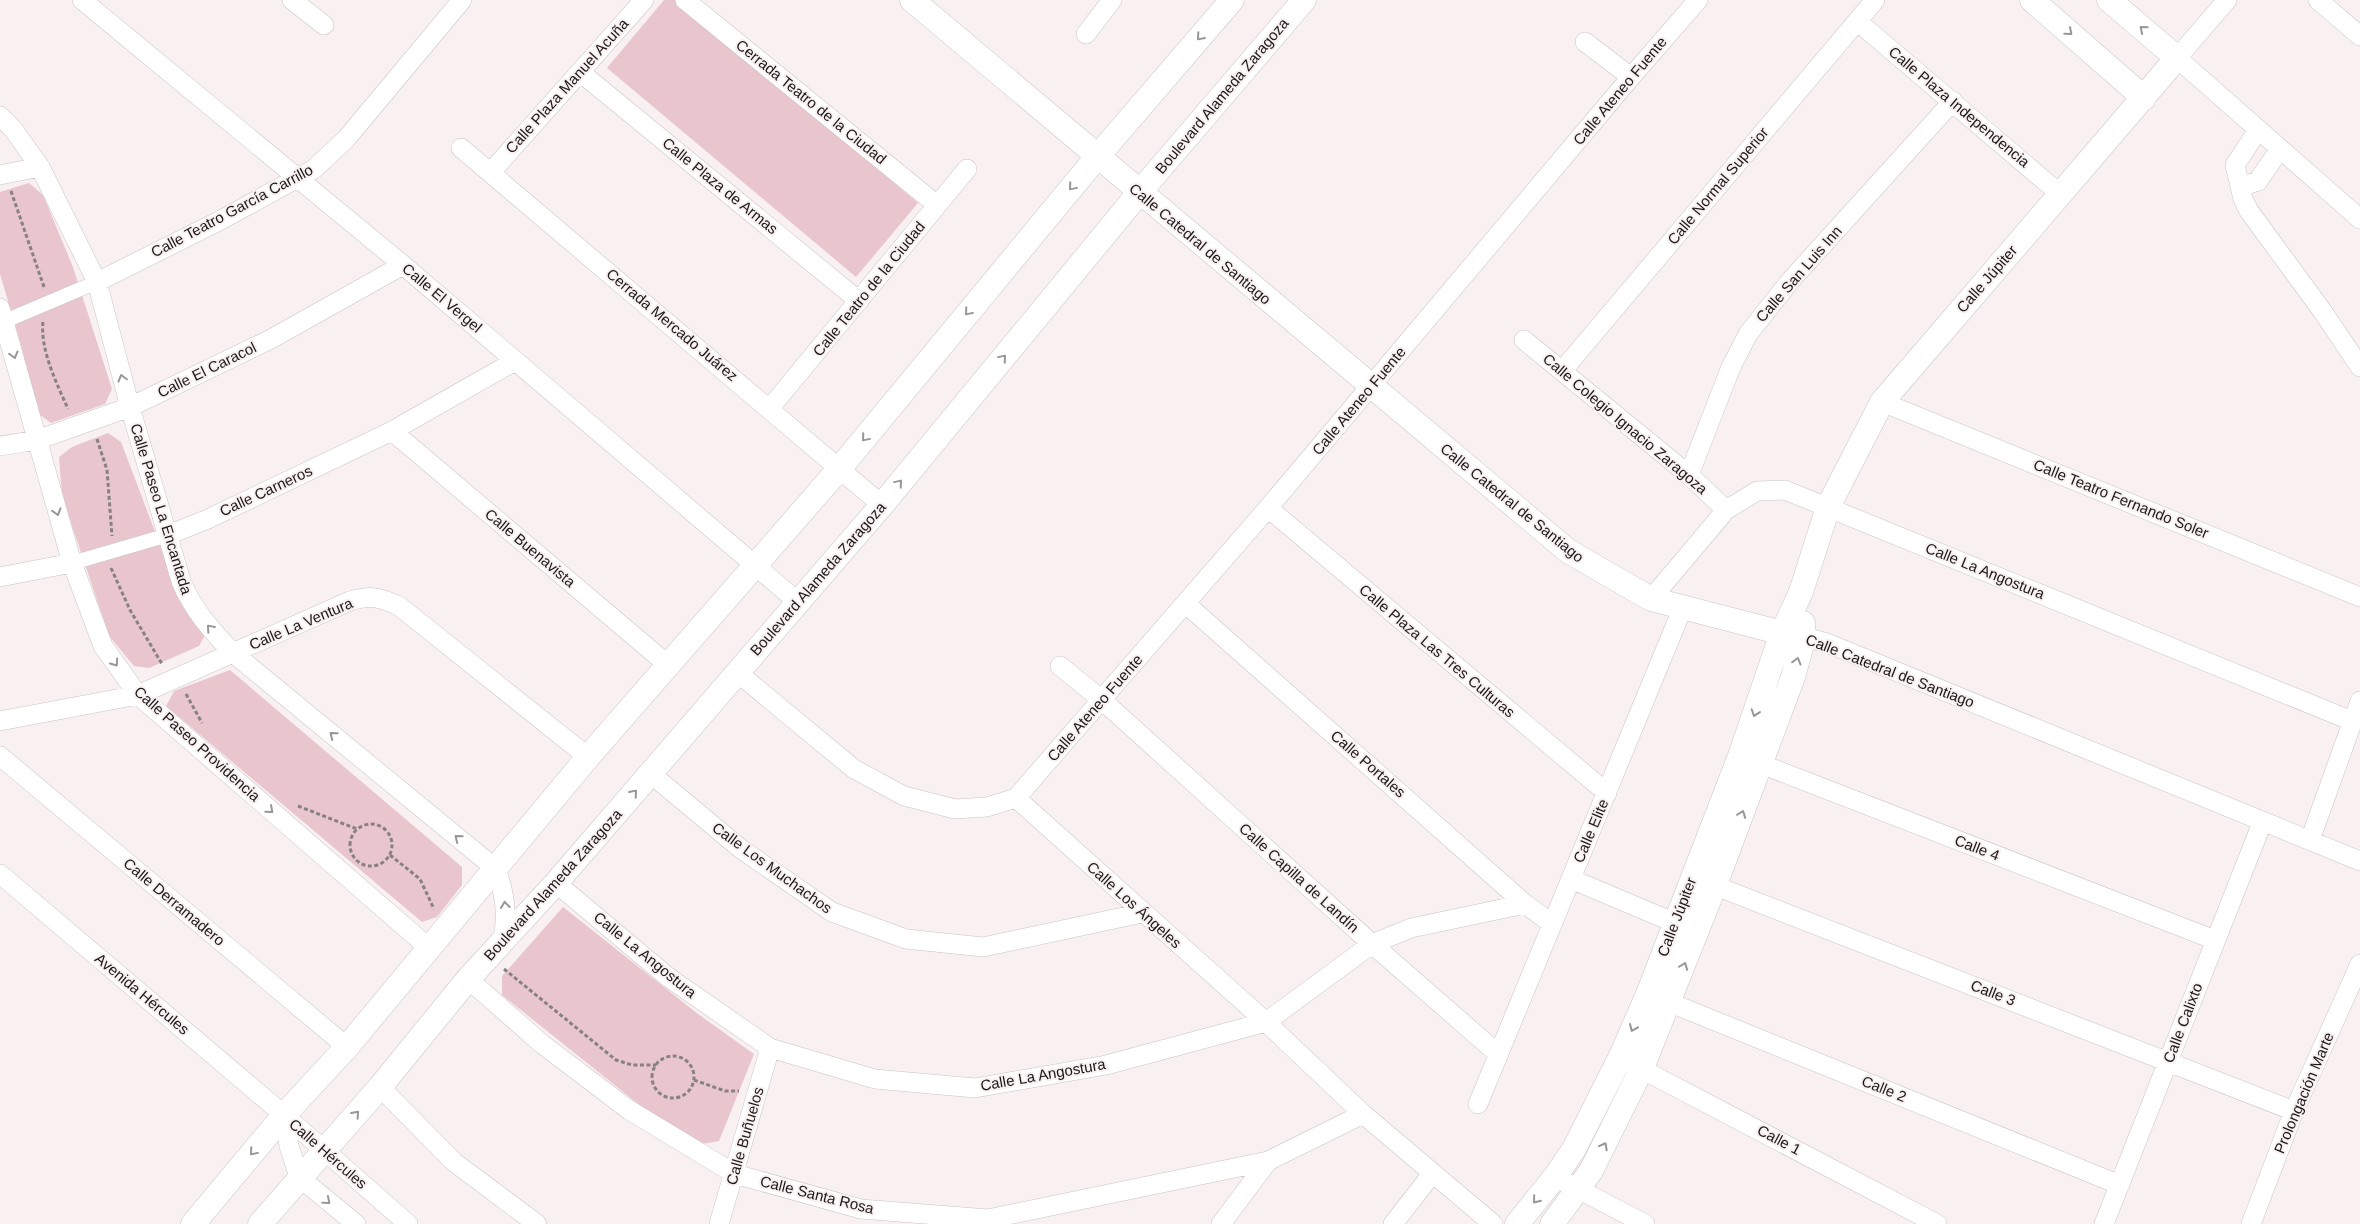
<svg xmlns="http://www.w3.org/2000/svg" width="2360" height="1224" font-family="Arial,sans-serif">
	<rect width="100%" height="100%" fill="#f8f0f1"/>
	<!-- green -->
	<path fill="#e9c6cd" d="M664 0H677L918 203 856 277 607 68Z
		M29 183 43 195 73 267 112 389 105 404 51 423 37 413 22 348 0 274V192Z
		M108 433 121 442 175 584 205 635 199 646 149 668 134 666 109 636 62 496 59 457 72 447Z
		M230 670 462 867V885L437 917 422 922 166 706 174 691Z
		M563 907 698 1014 754 1054 719 1141 702 1144 677 1135 502 995V976Z"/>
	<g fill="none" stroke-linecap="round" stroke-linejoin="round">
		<!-- pedestrian casing -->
		<g stroke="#cbc3c5" stroke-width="15">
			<path id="pedestrian" d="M5 321 97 282
				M72 563 168 535"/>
		</g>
		<!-- minor casing -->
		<g stroke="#cbc3c5" stroke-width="20">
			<path id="minor" d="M82 0 403 265 798 602
				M292 0 324 25
				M685 0 937 205
				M2227 0 2177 58 2360 219
				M2318 0 2360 36
				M1857 21 2060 194
				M1086 34 1112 0
				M1585 42 1631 77
				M580 72 859 301
				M0 116 13 129 40 167 97 282 130 407 181 581C193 610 212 631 233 653L496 869C505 893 509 916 502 941
				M2258 130 2235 165 2243 199 2249 211 2323 312 2360 367
				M461 148 882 505
				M491 172 644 0
				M0 175 40 167
				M2240 187 2258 181 2280 149
				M97 282 219 221 314 169 346 139 462 0
				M0 308 72 563 103 646 138 695 429 948
				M1524 340 1689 475 1726 510
				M1562 371 1875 0
				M1882 402 2360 597
				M770 408 967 169
				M392 431 668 665
				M0 446 37 440 130 407 271 339 403 265
				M1689 475 1731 367 1748 334 1791 280 1953 101
				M1268 508 1607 793
				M168 535 208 519 392 431 515 361
				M0 577 72 563
				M1651 599 1726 510 1757 491 1785 490 2352 721
				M1186 604 1525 904 1551 923
				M1804 637 1827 643 2360 861
				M1060 666 1102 700 1372 944 1497 1053
				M738 673 854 769 904 796 955 809 987 807 1016 798
				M0 721 138 695 350 601C371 595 379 597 399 606L588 757
				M0 756 347 1047
				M1748 759 2215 940
				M651 774 741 849 832 912 906 939 983 947 1142 913
				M1016 798 1268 508 1631 77 1698 0
				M1016 798 1266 1022 1363 1114 1493 1224
				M2310 840 2360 701
				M0 874 284 1115 408 1224
				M1571 879 1687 928
				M1703 881 2294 1111
				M556 883 668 977 770 1048 875 1079 975 1088 1106 1065 1266 1022 1372 944 1411 928 1525 904
				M468 979 542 1044 629 1110 735 1174 861 1209 988 1219 1268 1161 1363 1114
				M1656 997 2120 1185
				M1630 1063 1937 1224
				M380 1087 454 1162 537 1224
				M1478 1104 1683 607
				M284 1115 289 1146 299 1177 356 1224
				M1555 1177 1645 1224
				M719 1224 770 1048
				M1221 1224 1268 1161
				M1393 1224 1432 1174
				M2104 1224 2262 823
				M2251 1224 2294 1111 2360 964"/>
		</g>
		<!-- tertiary casing -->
		<g stroke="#cbc3c5" stroke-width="25">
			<path id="tertiary" d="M912 0 1568 551 1651 599 1782 633 1804 637
				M2032 0 2144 98
				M193 1224 284 1115 347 1047 588 757 840 468 1097 157 1232 0
				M260 1224 380 1087 468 979 556 883 882 505 1139 193 1304 0
				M1517 1224 1555 1177 1574 1149 1620 1058 1648 994 1740 756 1782 633 1801 592 1828 507 1882 402 2177 58 2109 0
				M1552 1224 1591 1171 1642 1068 1715 885 1793 677 1804 637 1803 623"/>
		</g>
		<!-- path -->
		<path stroke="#878182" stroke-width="3" stroke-dasharray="4 2.5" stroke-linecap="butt" d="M11 191 44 287
			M43 322C40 350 57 384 68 409
			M97 439 107 470 112 536
			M111 568 130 610 162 664
			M186 694 202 723
			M298 806 357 829
			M350 845a21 21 0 1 1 42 0a21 21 0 1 1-42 0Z
			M390 855 420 879 434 909
			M504 969 616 1060 632 1065H656
			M652 1077a21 21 0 1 1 42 0a21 21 0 1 1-42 0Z
			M694 1080 725 1091H739"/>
		<!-- pedestrian -->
		<use href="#pedestrian" stroke="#fff" stroke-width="14"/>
		<!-- minor -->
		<use href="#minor" stroke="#fff" stroke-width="19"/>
		<!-- tertiary -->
		<use href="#tertiary" stroke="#fff" stroke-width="24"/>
	</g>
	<!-- one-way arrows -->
	<defs><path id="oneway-chevron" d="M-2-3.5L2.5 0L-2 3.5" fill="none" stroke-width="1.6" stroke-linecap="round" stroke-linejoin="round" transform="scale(1.25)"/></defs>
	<g stroke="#989797">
		<use href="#oneway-chevron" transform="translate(2143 29) rotate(-140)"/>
		<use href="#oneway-chevron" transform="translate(2069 32) rotate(41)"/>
		<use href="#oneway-chevron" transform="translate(1200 37) rotate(131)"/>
		<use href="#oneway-chevron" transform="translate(1072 187) rotate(130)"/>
		<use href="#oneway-chevron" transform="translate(968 312) rotate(130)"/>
		<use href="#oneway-chevron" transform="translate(14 355) rotate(75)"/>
		<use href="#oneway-chevron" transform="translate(1003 358) rotate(-50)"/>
		<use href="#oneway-chevron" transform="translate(122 378) rotate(-105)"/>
		<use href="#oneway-chevron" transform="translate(865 438) rotate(130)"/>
		<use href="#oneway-chevron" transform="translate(899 483) rotate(-50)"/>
		<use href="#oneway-chevron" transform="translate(57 512) rotate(74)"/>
		<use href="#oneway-chevron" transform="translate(210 628) rotate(-131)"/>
		<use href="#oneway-chevron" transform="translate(1797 661) rotate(-75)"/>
		<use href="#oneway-chevron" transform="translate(115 663) rotate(55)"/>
		<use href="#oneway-chevron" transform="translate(1755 713) rotate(109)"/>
		<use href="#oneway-chevron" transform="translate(333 735) rotate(-141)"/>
		<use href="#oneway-chevron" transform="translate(634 793) rotate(-49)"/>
		<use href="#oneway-chevron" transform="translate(270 810) rotate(41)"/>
		<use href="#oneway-chevron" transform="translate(1742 814) rotate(-69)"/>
		<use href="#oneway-chevron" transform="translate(458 838) rotate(-141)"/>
		<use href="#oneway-chevron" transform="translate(505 905) rotate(-96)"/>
		<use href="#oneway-chevron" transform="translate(1684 966) rotate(-69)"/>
		<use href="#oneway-chevron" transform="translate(1633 1028) rotate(113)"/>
		<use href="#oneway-chevron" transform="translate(356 1114) rotate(-48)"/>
		<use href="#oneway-chevron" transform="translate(1604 1146) rotate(-62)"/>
		<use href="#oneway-chevron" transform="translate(253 1152) rotate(130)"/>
		<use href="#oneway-chevron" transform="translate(1536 1200) rotate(129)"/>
		<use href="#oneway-chevron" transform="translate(327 1201) rotate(40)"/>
	</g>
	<g text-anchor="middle" stroke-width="4" stroke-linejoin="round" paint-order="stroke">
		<!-- street labels -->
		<g font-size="15" fill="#1b1818" stroke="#f8f0f1">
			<text transform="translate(567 86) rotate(-48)" y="5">Calle Plaza Manuel Acuña</text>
			<text transform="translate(1620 91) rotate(-50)" y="5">Calle Ateneo Fuente</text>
			<text transform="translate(1222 96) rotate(-50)" y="5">Boulevard Alameda Zaragoza</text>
			<text transform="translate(811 102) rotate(39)" y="5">Cerrada Teatro de la Ciudad</text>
			<text transform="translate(1959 107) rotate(40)" y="5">Calle Plaza Independencia</text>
			<text transform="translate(720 186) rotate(39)" y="5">Calle Plaza de Armas</text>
			<text transform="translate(1718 186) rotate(-50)" y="5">Calle Normal Superior</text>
			<text transform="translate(232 211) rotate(-28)" y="5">Calle Teatro García Carrillo</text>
			<text transform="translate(1200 244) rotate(40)" y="5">Calle Catedral de Santiago</text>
			<text transform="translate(1799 274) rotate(-49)" y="5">Calle San Luis Inn</text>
			<text transform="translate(1987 279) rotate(-49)" y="5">Calle Júpiter</text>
			<text transform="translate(869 289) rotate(-51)" y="5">Calle Teatro de la Ciudad</text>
			<text transform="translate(442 298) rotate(40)" y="5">Calle El Vergel</text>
			<text transform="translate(672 325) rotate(40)" y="5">Cerrada Mercado Juárez</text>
			<text transform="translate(207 370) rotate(-26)" y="5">Calle El Caracol</text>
			<text transform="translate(1359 401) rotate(-50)" y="5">Calle Ateneo Fuente</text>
			<text transform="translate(1625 424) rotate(40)" y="5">Calle Colegio Ignacio Zaragoza</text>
			<text transform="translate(266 491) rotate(-25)" y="5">Calle Carneros</text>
			<text transform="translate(2121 499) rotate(22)" y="5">Calle Teatro Fernando Soler</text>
			<text transform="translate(1512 503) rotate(39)" y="5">Calle Catedral de Santiago</text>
			<text transform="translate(161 509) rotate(73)" y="5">Calle Paseo La Encantada</text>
			<text transform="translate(530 548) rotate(40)" y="5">Calle Buenavista</text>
			<text transform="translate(1985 571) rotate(22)" y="5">Calle La Angostura</text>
			<text transform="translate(818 579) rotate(-49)" y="5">Boulevard Alameda Zaragoza</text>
			<text transform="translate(301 624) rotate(-23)" y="5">Calle La Ventura</text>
			<text transform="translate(1437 651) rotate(40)" y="5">Calle Plaza Las Tres Culturas</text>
			<text transform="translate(1890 671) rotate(21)" y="5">Calle Catedral de Santiago</text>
			<text transform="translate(1095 708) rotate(-49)" y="5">Calle Ateneo Fuente</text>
			<text transform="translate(197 744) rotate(42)" y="5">Calle Paseo Providencia</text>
			<text transform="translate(1368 764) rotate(41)" y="5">Calle Portales</text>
			<text transform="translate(1591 831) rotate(-67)" y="5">Calle Elite</text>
			<text transform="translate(1977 848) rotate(21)" y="5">Calle 4</text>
			<text transform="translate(772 868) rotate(36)" y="5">Calle Los Muchachos</text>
			<text transform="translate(1299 878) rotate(42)" y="5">Calle Capilla de Landín</text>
			<text transform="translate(553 885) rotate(-48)" y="5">Boulevard Alameda Zaragoza</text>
			<text transform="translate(174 902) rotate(40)" y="5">Calle Derramadero</text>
			<text transform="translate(1134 905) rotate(42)" y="5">Calle Los Ángeles</text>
			<text transform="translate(1677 917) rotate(-69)" y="5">Calle Júpiter</text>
			<text transform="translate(645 955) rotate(39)" y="5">Calle La Angostura</text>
			<text transform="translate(1993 993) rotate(21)" y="5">Calle 3</text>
			<text transform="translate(142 994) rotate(40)" y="5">Avenida Hércules</text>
			<text transform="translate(2183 1023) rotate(-69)" y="5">Calle Calixto</text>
			<text transform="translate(1043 1075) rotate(-10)" y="5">Calle La Angostura</text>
			<text transform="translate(1884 1089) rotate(22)" y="5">Calle 2</text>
			<text transform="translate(2304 1093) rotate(-67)" y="5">Prolongación Marte</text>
			<text transform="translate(745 1136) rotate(-74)" y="5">Calle Buñuelos</text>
			<text transform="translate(1779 1140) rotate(28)" y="5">Calle 1</text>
			<text transform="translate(328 1154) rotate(41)" y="5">Calle Hércules</text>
			<text transform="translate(817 1195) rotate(14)" y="5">Calle Santa Rosa</text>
		</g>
	</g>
</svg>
